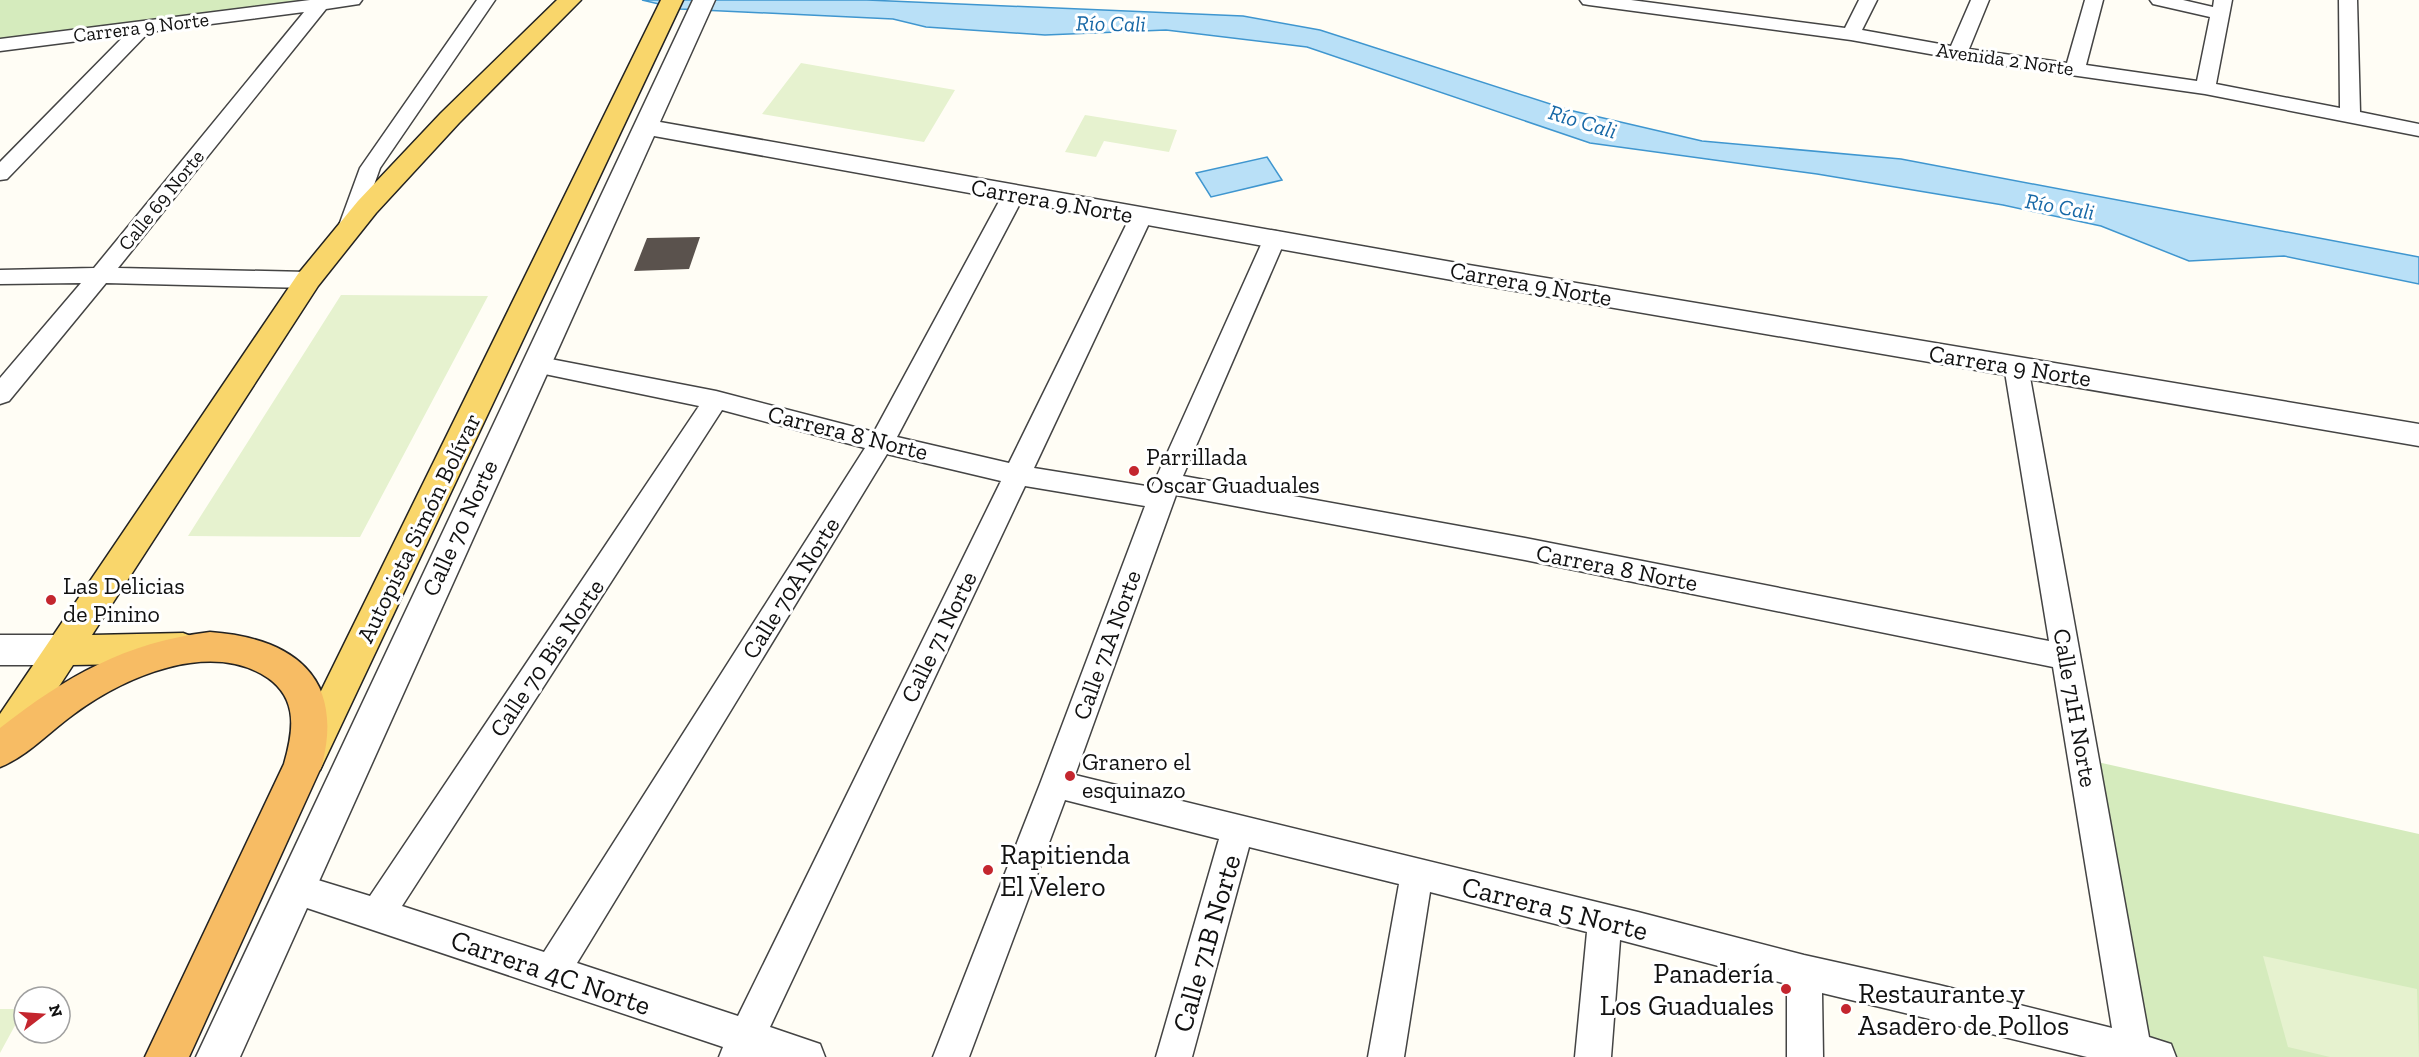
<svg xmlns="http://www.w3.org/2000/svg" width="2419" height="1057" font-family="'Zilla Slab',serif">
	<rect width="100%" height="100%" fill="#fffdf5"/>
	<!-- green -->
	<path fill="#d5ebbd" d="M0 0H352L0 45Z
		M2084 759 2419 834V1057H2160L2134 1051Z"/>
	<!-- pitch -->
	<path fill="#e6f2cf" d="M801 63 955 90 924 142 762 114Z
		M1085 115 1177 130 1169 152 1104 141 1096 157 1065 152Z
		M341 295 488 296 360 537 188 536Z
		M2263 956 2417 989 2419 1057H2330L2288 1047Z
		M0 1009H24L0 1053Z"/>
	<!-- water -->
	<path fill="#b9e0f7" stroke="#3f96cf" stroke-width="1.5" d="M642 0H867L1243 16 1320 30 1569 110 1702 141 1901 159 2419 257V284L2284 256 2189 261 2101 226 2003 205 1817 174 1590 143 1307 47 1166 30 1045 35 926 27 893 19 680 9Z
		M1267 157 1282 180 1211 197 1196 173Z"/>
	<!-- building -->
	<path fill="#5a524d" d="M700 237 689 269 634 271 647 238Z"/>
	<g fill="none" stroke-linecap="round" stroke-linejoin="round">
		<!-- minor casing -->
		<g stroke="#444" stroke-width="3">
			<path id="minor" d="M310 0H362L359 4 326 9 118 268 308 272 316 275 319 280 316 285 308 288 106 283 9 401 0 404V378L81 283 0 284V270L94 268 304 12 149 32 7 179 0 180V162L125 35 0 51V39Z
				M477 0H495L380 168 357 233 349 235 341 233 338 228 360 168Z
				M1580 0H1631L1845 28 1859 0H1877L1862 30 1951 46 1971 0H1989L1969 49 2067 63 2085 0H2103L2086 65 2197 81 2210 17 2153 4 2150 0H2183L2213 7 2214 0H2232L2216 84 2340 108 2339 0H2357L2360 112 2419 124V136L2205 94 1958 59 1851 40 1589 5 1583 4Z
				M1014 187 1022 189 1025 194 897 437 1009 463 1130 217 1133 212 1141 210 1149 212 1152 217 1034 468 1152 487 1264 238 1267 233 1275 231 1283 233 1286 238 1183 476 1525 538 2049 641 2004 366 2007 360 2016 358 2025 360 2028 366 2149 1037 2171 1044 2176 1057H2087L1822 993 1823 1057H1787V984L1620 940 1611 1057H1575L1587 932 1430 892 1404 1057H1368L1399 884 1249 847 1192 1057H1156L1219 839 1065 800 969 1057H933L1040 784 1145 506 1025 486 770 1027 820 1044 825 1057H719L723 1047 283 900 278 889 283 878 295 873 370 896 699 406 535 372 526 370 523 364 526 358 535 356 716 391 874 432 1003 194 1006 189ZM722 410 865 448 544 952 402 906ZM887 454 1001 481 738 1016 577 963ZM1176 495 1525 560 2053 667 2112 1028 1939 985 1804 955 1638 912 1075 775Z"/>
		</g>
		<!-- tertiary casing -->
		<g stroke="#444" stroke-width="3">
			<path id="tertiary" d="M693 0H715L660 122 1463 264 2419 424V446L1463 282 654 136 240 1057H196Z
				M0 635H64L77 640 82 650 77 660 64 665H0Z"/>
		</g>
		<!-- primary casing -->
		<g stroke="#222" stroke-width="3">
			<path id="primary" d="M557 0H581L459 123 376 213 318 286 92 635 183 633 196 638 201 648 196 658 183 663 73 665 13 757 0 761V714L298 274 358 201 441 113Z
				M661 0H683L320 770 307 775 294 770 288 758 294 746Z"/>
		</g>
		<!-- trunk casing -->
		<g stroke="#222" stroke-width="3">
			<path id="trunk" d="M210 632C292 638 345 676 322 765L189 1057H145L284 764C293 732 299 700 268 678 210 639 124 677 74 714 50 731 28 756 0 767V728C65 677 126 642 210 632Z"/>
		</g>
		<!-- minor -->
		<use href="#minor" fill="#fff" fill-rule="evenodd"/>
		<!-- tertiary -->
		<use href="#tertiary" fill="#fff" fill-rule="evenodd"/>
		<!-- primary -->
		<use href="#primary" fill="#f9d66b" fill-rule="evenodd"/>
		<!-- trunk -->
		<use href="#trunk" fill="#f7bc64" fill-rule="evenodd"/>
	</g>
	<!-- markers -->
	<g fill="#c4262e" stroke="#fff" stroke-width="2">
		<circle cx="1134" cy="471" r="6"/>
		<circle cx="51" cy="600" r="6"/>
		<circle cx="1070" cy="776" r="6"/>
		<circle cx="988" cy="870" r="6"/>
		<circle cx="1786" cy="989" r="6"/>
		<circle cx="1846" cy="1009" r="6"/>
	</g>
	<g text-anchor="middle" stroke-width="6" stroke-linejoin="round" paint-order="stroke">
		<!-- far-street labels -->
		<g font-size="20" fill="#111" stroke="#fff">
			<text transform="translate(141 27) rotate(-7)" y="7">Carrera 9 Norte</text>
			<text transform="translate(2005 59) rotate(8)" y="7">Avenida 2 Norte</text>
			<text transform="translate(161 200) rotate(-51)" y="7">Calle 69 Norte</text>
		</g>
		<!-- far-water labels -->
		<g font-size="22" font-style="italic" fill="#1768a6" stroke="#fff">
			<text transform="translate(1111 23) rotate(1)" y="8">Río Cali</text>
			<text transform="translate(1583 121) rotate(17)" y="8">Río Cali</text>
			<text transform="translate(2060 206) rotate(10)" y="8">Río Cali</text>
		</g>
		<!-- street labels -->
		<g font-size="24" fill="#111" stroke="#fff">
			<text transform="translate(1052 201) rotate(10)" y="8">Carrera 9 Norte</text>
			<text transform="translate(1531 284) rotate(10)" y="8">Carrera 9 Norte</text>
			<text transform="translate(2010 366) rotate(9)" y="8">Carrera 9 Norte</text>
			<text transform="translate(848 433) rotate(14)" y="8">Carrera 8 Norte</text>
			<text transform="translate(419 528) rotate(-64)" y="8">Autopista Simón Bolívar</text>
			<text transform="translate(460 528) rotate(-65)" y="8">Calle 70 Norte</text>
			<text transform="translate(1617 568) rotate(11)" y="8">Carrera 8 Norte</text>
			<text transform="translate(791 588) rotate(-58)" y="8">Calle 70A Norte</text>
			<text transform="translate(939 637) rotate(-64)" y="8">Calle 71 Norte</text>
			<text transform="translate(1107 645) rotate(-70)" y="8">Calle 71A Norte</text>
			<text transform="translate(547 658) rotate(-56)" y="8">Calle 70 Bis Norte</text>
			<text transform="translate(2075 708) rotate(80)" y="8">Calle 71H Norte</text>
		</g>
		<!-- poi labels -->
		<g font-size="24" fill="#111" stroke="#fff" text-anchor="start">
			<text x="1146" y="465">Parrillada<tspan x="1146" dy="28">Oscar Guaduales</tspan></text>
			<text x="63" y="594">Las Delicias<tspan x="63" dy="28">de Pinino</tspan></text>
			<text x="1082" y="770">Granero el<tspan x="1082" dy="28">esquinazo</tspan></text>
		</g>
		<!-- near-poi labels -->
		<g font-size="28" fill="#111" stroke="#fff" text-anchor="start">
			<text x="1000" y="864">Rapitienda<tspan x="1000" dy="32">El Velero</tspan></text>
			<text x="1774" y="983" text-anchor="end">Panadería<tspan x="1774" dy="32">Los Guaduales</tspan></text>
			<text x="1858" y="1003">Restaurante y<tspan x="1858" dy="32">Asadero de Pollos</tspan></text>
		</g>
		<!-- near-street labels -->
		<g font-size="28" fill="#111" stroke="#fff">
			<text transform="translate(1555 908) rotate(14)" y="10">Carrera 5 Norte</text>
			<text transform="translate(1206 943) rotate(-74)" y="10">Calle 71B Norte</text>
			<text transform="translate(551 972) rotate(19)" y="10">Carrera 4C Norte</text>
		</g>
	</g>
	<!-- north arrow -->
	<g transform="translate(42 1015) rotate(73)"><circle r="28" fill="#ffffff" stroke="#a0a0a0" stroke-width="1.5"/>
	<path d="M0-4.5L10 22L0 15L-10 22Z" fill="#c4262e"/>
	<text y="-9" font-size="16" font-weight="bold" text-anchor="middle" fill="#111111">N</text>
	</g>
</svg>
